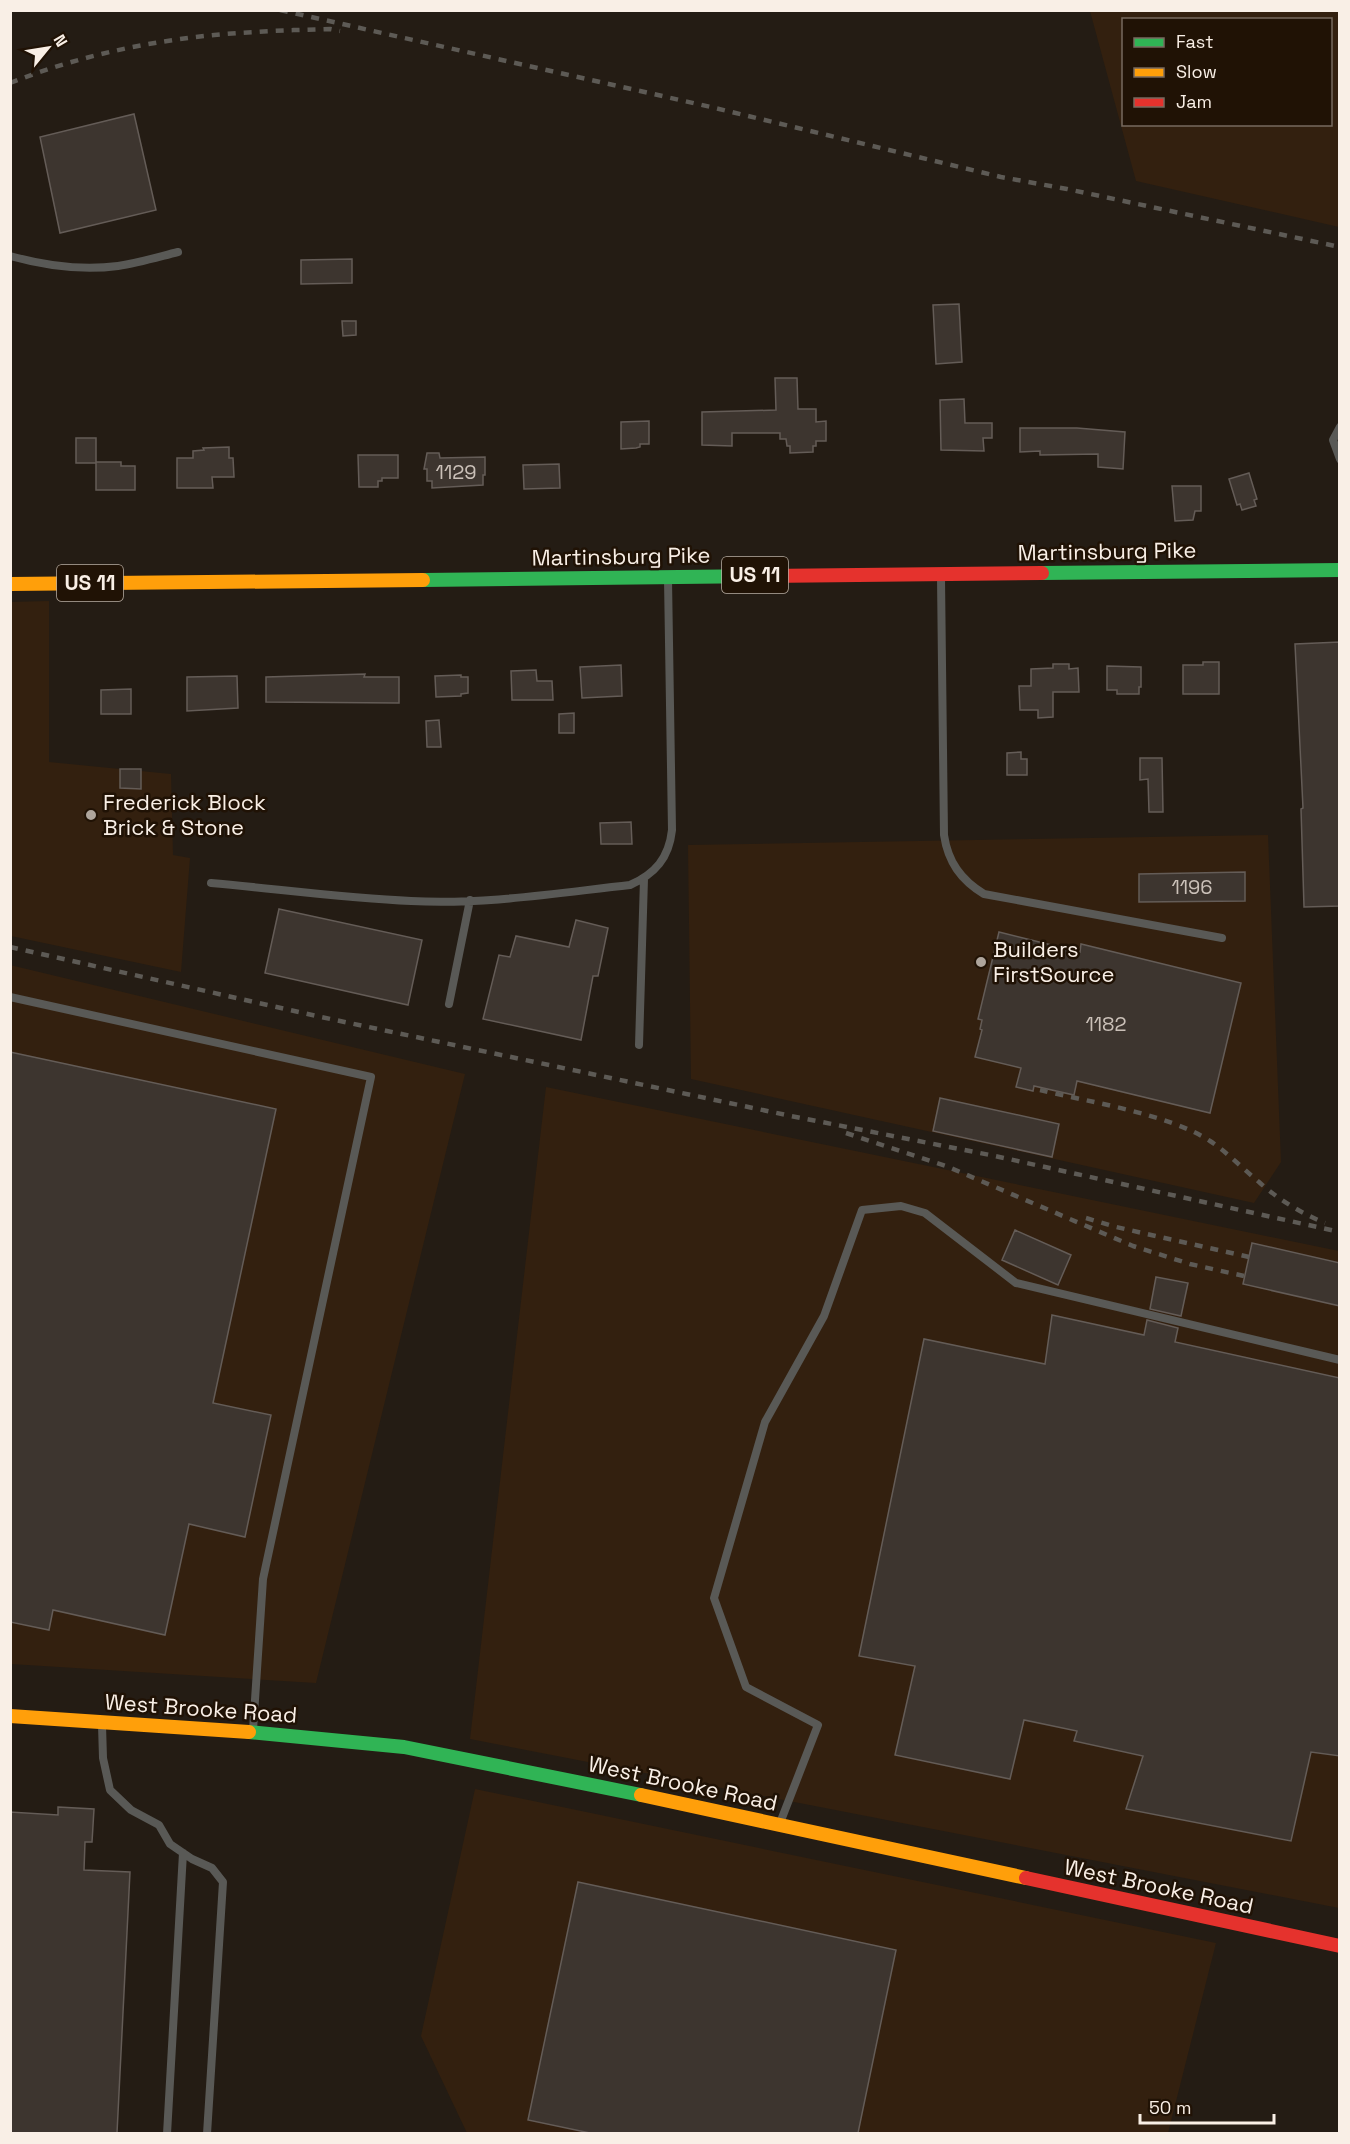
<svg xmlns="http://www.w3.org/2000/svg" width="1350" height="2144" font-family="'Space Grotesk',sans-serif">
	<rect width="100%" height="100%" fill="#241c14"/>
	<!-- built -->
	<path fill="#33200f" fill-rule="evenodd" d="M1090 11H1339V227L1136 181ZM1124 20H1330V124H1124Z
		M49 601V762L171 774 173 855 190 858 181 972 11 936 10 602Z
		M1268 835 1281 1162 1254 1203 691 1079 688 845Z
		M10 965 465 1074 316 1683 11 1664Z
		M546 1087 1339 1251V1908L470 1739Z
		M475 1789 1216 1943 1168 2133H467L421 2036Z"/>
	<!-- building -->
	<path fill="#3d352f" stroke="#645c57" stroke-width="1.5" d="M134 114 156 210 60 233 40 137Z
		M352 259V283L301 284V260Z
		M959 304 962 362 936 364 933 305Z
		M342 321H356V335L343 336Z
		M775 378H797L798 409H816V422L826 421V441H816V446H813V452L790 453V446H787L786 439H780V433H732V446L702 445V412L776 410Z
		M964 399 965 423H992V438H983L984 451 941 450 940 400Z
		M649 421V444H640V447L636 448 621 449V422Z
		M1020 428H1077L1125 432 1123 469 1098 467V454L1040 455V451L1020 452Z
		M76 438H96V463H76Z
		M229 447V458H233L234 477H212L213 488H177V458H193V451L204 450 203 448Z
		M427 453H439L440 458 485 457V475H483V485L432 488V481H427V469H424Z
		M358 455H398V478H382V481H378V487H359Z
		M96 462H121V466H135V490H96Z
		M559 464 560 488 524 489 523 465Z
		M1249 473 1257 499 1254 500 1256 506 1242 510 1240 504 1237 505 1229 479Z
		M1172 486H1201V511H1195L1193 520 1175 521Z
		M1340 642V906L1304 907 1301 809 1303 808 1295 644Z
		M1203 662H1219V694H1183V665H1203Z
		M1053 664H1069V669L1078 668 1079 692H1053V717L1038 718V710H1020L1019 686H1031V669L1053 668Z
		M621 665 622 696 582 698 580 667Z
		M1107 666 1141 667V687H1139V694H1117V690H1107Z
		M536 670 537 681H552L553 700H512L511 671Z
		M365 674 364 677H399V703L266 702V677Z
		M461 675V677H468V693L461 694V696L436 697 435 676Z
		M237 676 238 708 187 711V677Z
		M131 689V714H101V690Z
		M574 713V733H559V714Z
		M439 720 441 747H427L426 721Z
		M1021 752V759H1027V775H1007V753Z
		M1140 758H1162L1163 812H1149L1148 779 1140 780Z
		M120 769H141V789L120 788Z
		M631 822 632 844H601L600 823Z
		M1245 872V901L1139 902V874Z
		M279 909 422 940 408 1005 265 973Z
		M576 920 608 928 598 976H593L581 1040 483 1019 499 955 510 957 516 936 569 947Z
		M999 932 1080 952 1081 944 1241 983 1210 1113 1077 1081 1074 1095 1034 1086 1033 1091 1016 1087 1021 1068 975 1057 982 1030 980 1029 982 1020 978 1019Z
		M10 1052 276 1109 213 1403 271 1415 245 1537 189 1524 165 1635 53 1610 49 1630 10 1622Z
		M940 1098 1059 1124 1052 1157 933 1131Z
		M1015 1230 1071 1255 1058 1285 1002 1260Z
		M1252 1243 1340 1263V1306L1243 1284Z
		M1156 1277 1188 1283 1181 1316 1150 1309Z
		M1052 1315 1144 1335 1147 1320 1178 1328 1175 1342 1340 1378V1756L1311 1752 1291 1841 1126 1809 1143 1756 1074 1741 1077 1731 1024 1720 1010 1779 895 1755 915 1666 859 1656 924 1339 1045 1364Z
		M58 1807 94 1809 92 1842H85L84 1870 130 1872 117 2133H10V1812L58 1815Z
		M578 1882 896 1950 858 2133H590L528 2120Z"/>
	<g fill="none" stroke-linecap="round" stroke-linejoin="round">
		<!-- lane -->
		<path stroke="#595956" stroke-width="8" d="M10 256C46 266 81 271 118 266 138 263 158 257 178 252
			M1340 427 1333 440 1340 459
			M941 578 944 835C948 862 961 880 984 894L1222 938
			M211 883C278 889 345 898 411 901 484 905 557 893 630 885 655 874 669 858 672 830L668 579
			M10 997 371 1077 263 1579 253 1730
			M449 1004 470 900
			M639 1045 644 879
			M102 1725 103 1758 110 1790 131 1810 159 1825 170 1844 192 1859 212 1868 223 1882 207 2134
			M780 1823 818 1725 746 1687 714 1598 765 1422 824 1316 862 1210 901 1206 925 1213 1016 1283 1340 1360
			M167 2134 183 1853"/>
		<!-- fast -->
		<path stroke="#30b455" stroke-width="14" d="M1042 573 1340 570
			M423 580 766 576
			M249 1732 404 1747 641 1795"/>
		<!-- slow -->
		<path stroke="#ff9f0a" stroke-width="14" d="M10 584 423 580
			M10 1716 249 1732
			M641 1795 1026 1878"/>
		<!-- jam -->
		<path stroke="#e5322d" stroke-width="14" d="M766 576 1042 573
			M1026 1878 1340 1946"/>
		<!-- rail -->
		<path stroke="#5d5a55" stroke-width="4.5" stroke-dasharray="8 8" stroke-linecap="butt" d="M280 10 711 107 1001 177 1067 189 1340 247
			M10 83C88 52 173 36 256 32 281 30 305 30 330 29L340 31
			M10 947 321 1017 791 1116 995 1156 1340 1232
			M1040 1090C1089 1102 1169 1114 1210 1141 1228 1153 1243 1169 1259 1182 1279 1200 1301 1213 1325 1223
			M846 1133 946 1166 1133 1246 1190 1264 1244 1276
			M1086 1218 1116 1227 1249 1257"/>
	</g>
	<!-- markers -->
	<g fill="#aea59c" stroke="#201205" stroke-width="2">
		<circle cx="91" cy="815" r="6"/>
		<circle cx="981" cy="962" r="6"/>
	</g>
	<g text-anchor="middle" stroke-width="5" stroke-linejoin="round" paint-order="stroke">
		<!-- number labels -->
		<g font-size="20" fill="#cac0b8">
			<text x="456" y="479">1129</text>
			<text x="1192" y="894">1196</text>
			<text x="1106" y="1031">1182</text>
		</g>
		<!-- shield labels -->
		<g fill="#201205" stroke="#b8ada2" stroke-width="1.5">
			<rect x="722" y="557" width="66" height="36" rx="4.5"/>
			<rect x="57" y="565" width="66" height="36" rx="4.5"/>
		</g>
		<g font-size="21" font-weight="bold" fill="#f9efe6">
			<text x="755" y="582">US 11</text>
			<text x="90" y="590">US 11</text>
		</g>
		<!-- street labels -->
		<g font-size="22" fill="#f9efe6" stroke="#201205">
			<text transform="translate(1107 551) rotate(-1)" y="8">Martinsburg Pike</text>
			<text transform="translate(621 556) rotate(-1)" y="8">Martinsburg Pike</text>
			<text transform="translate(201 1708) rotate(4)" y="8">West Brooke Road</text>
			<text transform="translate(683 1783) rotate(12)" y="8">West Brooke Road</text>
			<text transform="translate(1159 1886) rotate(12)" y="8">West Brooke Road</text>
		</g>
		<!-- poi labels -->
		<g font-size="22" fill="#f9efe6" stroke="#201205" text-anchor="start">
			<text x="103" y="810">Frederick Block<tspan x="103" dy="25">Brick &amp; Stone</tspan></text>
			<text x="993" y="957">Builders<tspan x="993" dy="25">FirstSource</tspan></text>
		</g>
	</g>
	<!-- border -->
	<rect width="1350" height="2144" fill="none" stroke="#f9efe6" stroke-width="24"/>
	<!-- legend -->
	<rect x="1122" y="18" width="210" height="108" fill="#201205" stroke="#776a5f" stroke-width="1.5"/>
	<rect x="1134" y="38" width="30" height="9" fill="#30b455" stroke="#776a5f" stroke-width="1.5"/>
	<text x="1176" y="48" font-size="18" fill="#f9efe6">Fast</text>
	<rect x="1134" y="68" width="30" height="9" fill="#ff9f0a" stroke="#776a5f" stroke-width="1.5"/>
	<text x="1176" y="78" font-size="18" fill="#f9efe6">Slow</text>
	<rect x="1134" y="98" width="30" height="9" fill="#e5322d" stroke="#776a5f" stroke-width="1.5"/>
	<text x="1176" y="108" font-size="18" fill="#f9efe6">Jam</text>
	<!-- north arrow -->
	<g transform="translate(48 48) rotate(60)" stroke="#201205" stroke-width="4.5" paint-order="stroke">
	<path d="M0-4.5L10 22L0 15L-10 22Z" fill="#f9efe6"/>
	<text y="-9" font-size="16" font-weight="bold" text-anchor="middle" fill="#f9efe6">N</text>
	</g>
	<!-- scale -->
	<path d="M1140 2114v9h134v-9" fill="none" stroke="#f9efe6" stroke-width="3"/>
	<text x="1149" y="2114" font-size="18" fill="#f9efe6" stroke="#201205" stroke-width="4.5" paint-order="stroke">50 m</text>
</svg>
